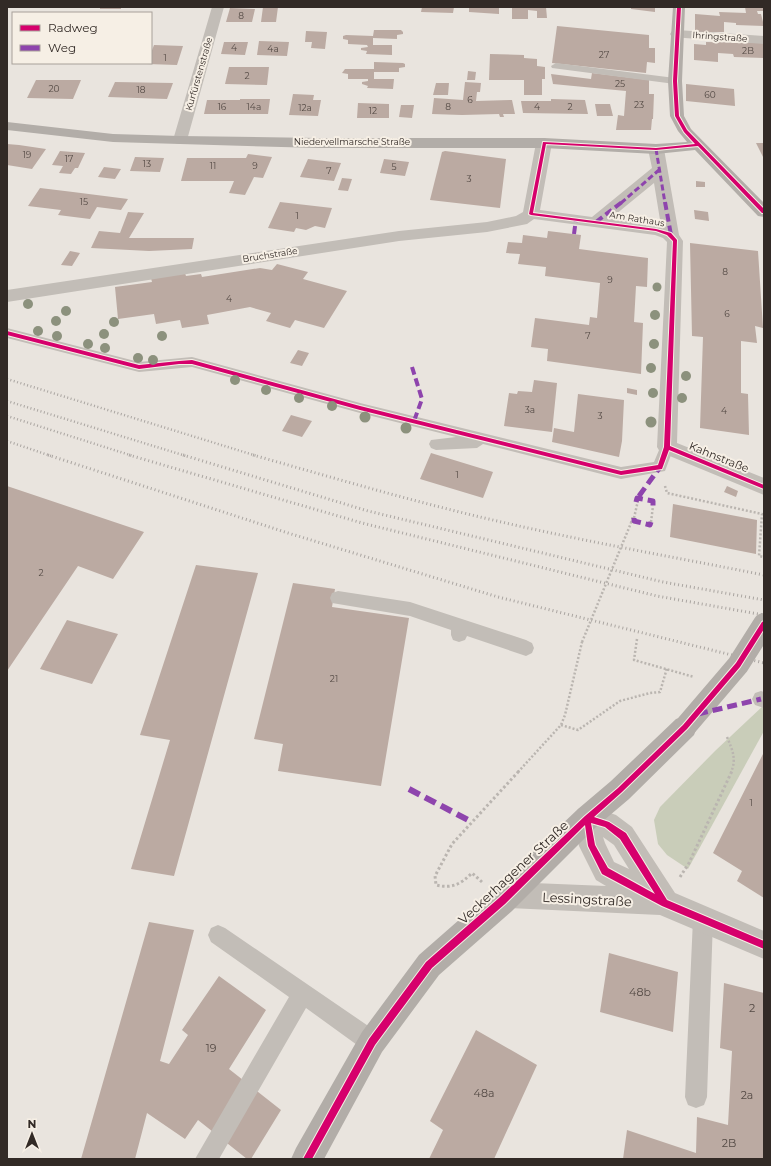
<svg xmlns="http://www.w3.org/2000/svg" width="771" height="1166" font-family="Montserrat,sans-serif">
	<rect width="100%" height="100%" fill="#e9e4de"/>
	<!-- green -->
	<path fill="#c9cdb9" d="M764 705V731L688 869 667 855 658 844 654 820 660 807 715 751Z"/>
	<!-- building -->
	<path fill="#bbaaa2" d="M100 7H121V9H100Z
		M263 7H278L276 22H261Z
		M422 7H454L453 13 421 12Z
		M469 7H503V8H499V14L469 12Z
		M512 7H546L547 18H537V11L528 10V19H512Z
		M631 7H655V12L631 9Z
		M745 7H764V11H757L758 14H761L764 26 736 25V23L724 22V32H697V30H695V14L720 16 719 12 746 13Z
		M230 8 255 9 252 22H226Z
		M557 26 649 35V48H655V63L647 62 646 73 552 63Z
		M374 30H401L403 32V34L397 35V39L373 38V45H392V55L366 54 367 51 361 50V48L368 47 367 45 348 44V40L343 39V36L346 35 373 36Z
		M306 31 327 32 325 49 311 48 312 42H305Z
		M259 41 289 42 287 56 257 55Z
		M224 42H248L245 55 221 54Z
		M706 42 763 43 764 58 734 57 733 54 718 53V62L694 60V44L706 45Z
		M154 45 183 46 177 65 147 64 151 63V53Z
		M490 54 524 55V58L537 59V66L545 67V79H542V95H524V80H489Z
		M374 62 403 63 405 64V67L399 68V72H374V79H394L393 89 367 88 368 86 362 84V82L368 81V79H348V74L342 73 345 69H374Z
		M229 67H269L267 85 225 84Z
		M468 71 476 72 475 80H467Z
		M592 73 649 80V94H654L653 119H652L651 130H616L618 115 624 116 626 91 553 84 551 74 591 79Z
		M36 80H81L73 99 27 98Z
		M115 82 173 83 167 99 108 97Z
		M465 82 481 83 480 92H477L476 101 512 100 515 114H503L504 117H500L499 114 462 115 432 114 434 98 463 100Z
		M436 83H449L448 95H433Z
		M686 84 734 89 735 106 686 101Z
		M293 94 314 95 313 100H321L318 116 289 115Z
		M240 99H270L268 114H204L207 100H240Z
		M551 99 585 100 588 114 523 113 521 101H551Z
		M358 103 389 104V118H357Z
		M595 104H610L613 116H597Z
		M401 105H414L412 118 399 117Z
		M756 143H764V159Z
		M7 144 19 145 46 149 32 169 7 165Z
		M60 151 85 153 78 168H75L71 174 59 173 63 166 52 165Z
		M445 151 506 159 500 208 430 200 442 152Z
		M248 154 272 157 263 178 254 177 245 195 229 193 234 181H181L187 158H246Z
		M135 157 164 158 160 172 130 171Z
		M308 159 341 163 334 181 300 177Z
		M384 159 409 162 405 176 380 173Z
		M104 167 121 169 115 179 98 177Z
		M342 178 352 179 348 191 338 190Z
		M696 181 705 182V187H696Z
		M40 188 73 192 128 199 121 210 97 207 90 219 58 215 61 210 28 206Z
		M280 202 332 208 325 228 315 226 306 230 296 228 294 232 268 228Z
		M694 210 708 212 709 221 695 219Z
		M128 212 144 213 129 238H194L192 249 149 251 91 248 99 231 120 233Z
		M548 231 581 235 579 249 648 258 647 287 636 286 634 322 643 323 641 374 547 361 548 349 531 347 535 318 589 325 590 317 597 318 600 283 545 276 546 267 518 264 520 254 506 253 508 242 522 243 523 235 547 238Z
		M690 243 758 251 763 328 755 326 757 343 741 341V393L748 394 749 435 700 428 703 337 692 336Z
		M70 251 80 253 72 266 61 265Z
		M277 264 308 272 303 279 347 291 324 328 295 320 290 328 266 321 271 313 250 307 207 315 209 324 182 328 180 320 156 324 154 314 118 319 115 287 152 282 151 278 185 273 186 276 201 274 202 277 260 268 272 270Z
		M298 350 309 353 302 366 290 363Z
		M534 380 557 383 552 432 504 426 509 393 517 394 518 391 532 392Z
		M627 388 637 390V395L627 393Z
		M578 394 624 400 622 441 619 457 552 442 554 428 574 432Z
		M291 415 312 421 302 437 282 431Z
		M431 453 493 472 483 498 420 479Z
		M7 486 144 532 113 579 78 566 7 671Z
		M727 486 738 491 736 497 724 492Z
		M673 504 757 520 756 554 670 537Z
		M196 565 258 573 174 876 131 869 170 740 140 735Z
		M293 583 335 589 332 607 409 618 381 786 278 771 283 744 254 739Z
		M67 620 118 634 92 684 40 669Z
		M764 752V898L737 881 742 871 713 853Z
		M149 922 194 930 160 1061 169 1064 188 1035 182 1030 219 976 266 1010 229 1069 281 1110 251 1159H247L198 1120 185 1139 147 1113 135 1159H81Z
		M609 953 678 972 673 1032 600 1012Z
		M724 983 764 993 763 1134 764 1159H623L627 1130 696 1153 697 1117 728 1125 732 1051 720 1048Z
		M476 1030 537 1065 494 1159H429L443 1130 430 1121Z"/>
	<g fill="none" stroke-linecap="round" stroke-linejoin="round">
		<!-- path-far1 -->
		<path stroke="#bab5b0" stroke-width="2.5" stroke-dasharray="2 2" stroke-linecap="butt" d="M665 486 667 493 762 514 759 556 764 557
			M634 518 639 496
			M651 522 653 506
			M631 523 633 516
			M637 639 634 660 694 677
			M561 725 578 730 620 701 650 693 660 692 667 668
			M727 737C732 749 737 759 731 772
			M518 772 561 725 565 715 582 642"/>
		<!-- path -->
		<path stroke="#bab5b0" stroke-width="3" stroke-dasharray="2.5 2.5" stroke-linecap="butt" d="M680 877 689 863 732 771
			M482 882 472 873C461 884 452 889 436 885L435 876 452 844 519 771"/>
		<!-- lane -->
		<path fill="#c2bdb7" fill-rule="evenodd" d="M556 63 675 78 680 81 675 84 552 68 551 66Z
			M7 328 139 362 192 357 360 403 621 467 654 462 662 443 667 441 672 443 674 447 665 471 621 479 483 444 477 448 436 450 431 448 429 444 431 440 456 437 360 413 192 367 139 372 7 338Z
			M338 591 410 602 526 640 532 643 534 648 532 653 526 656 467 636 465 640 459 642 453 640 451 635V630L410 616 332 603 330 598 332 593Z
			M761 691 764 692V708L755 705 752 699 755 693Z
			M703 909 710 912 713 919 707 1097 704 1105 696 1108 688 1105 685 1097 693 919 696 912Z
			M218 925 225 928 380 1034 383 1042 380 1050 372 1053 364 1050 306 1008 219 1159H195L289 997 211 942 208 935 211 928Z"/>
		<!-- street -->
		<path fill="#c2bdb7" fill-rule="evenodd" d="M212 7H224L187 140 185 143 180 144 175 143 173 140Z
			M677 30 764 36V44L672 37 670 34 672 31Z
			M544 138 549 140 552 143 540 210 592 217 652 168 648 149 651 146 656 144 661 146 664 149 679 235 683 241 677 443 764 478V495L660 452 657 447 667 242 663 238 655 235 534 219 527 224 487 232 399 241 7 302V290L399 231 487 222 516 216 523 212 536 143 539 140ZM654 183 661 226 610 219Z
			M587 805 616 815 632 827 675 893 764 931V959L660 915 509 908 499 905 496 895 499 885 509 882 606 886 596 880 579 846 574 818 578 809ZM603 837 614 845 629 869 614 862 605 843Z"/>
		<!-- secondary -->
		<path fill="#b2ada8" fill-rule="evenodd" d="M673 7H685L682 81 684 116 691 129 764 203V217L758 216 695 150 656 154 544 148H318L180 144 113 142 7 130V122L113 134 180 136 318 138H544L656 144 687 142 678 131 670 116 668 81Z
			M685 716 694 719 697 727 694 735 629 799 596 827 512 911 439 975 382 1052 324 1159H291L296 1148 362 1032 419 955 492 891 578 809 611 781 676 719Z"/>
		<!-- rail-far1 -->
		<path stroke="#aaa5a1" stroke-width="2.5" stroke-dasharray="1 2.5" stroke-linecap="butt" d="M7 379 257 456
			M7 401 186 456
			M7 416 133 456
			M7 441 51 456"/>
		<!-- rail -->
		<path stroke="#aaa5a1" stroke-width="3" stroke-dasharray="1 3" stroke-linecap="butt" d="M48 455 288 533 498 597 764 663
			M129 455 362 523 657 596 764 615
			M183 455 368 511 663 582 764 600
			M253 455C327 476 401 498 476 516 571 539 668 556 764 575"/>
		<!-- path-bridge -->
		<path stroke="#bab5b0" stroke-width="2.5" stroke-dasharray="2 2" stroke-linecap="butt" d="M582 642 631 523"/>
		<!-- secondary-bridge -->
		<path stroke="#b2ada8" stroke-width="22" d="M685 727 738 665 764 624"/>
		<!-- quiet-far3 -->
		<path stroke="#8e44ad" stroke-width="3" stroke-dasharray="6 3" stroke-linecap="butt" d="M656 149 665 203
			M621 203 659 170"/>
		<!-- quiet-far2 -->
		<path stroke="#8e44ad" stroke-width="4" stroke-dasharray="8 4" stroke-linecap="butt" d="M665 202 671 235
			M596 222 622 202
			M574 234 576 219
			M412 367 422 399 414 421"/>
		<!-- quiet-far1 -->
		<path stroke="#8e44ad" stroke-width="5" stroke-dasharray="10 5" stroke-linecap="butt" d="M639 496 660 467
			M636 502 637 498 653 501V506
			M634 518V521L650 525 651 522
			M698 714 761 699"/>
		<!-- quiet -->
		<path stroke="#8e44ad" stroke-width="6" stroke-dasharray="12 6" stroke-linecap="butt" d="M409 789 472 822"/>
		<!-- cycleway casing -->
		<g stroke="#f6efe5" stroke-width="2">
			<path id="cycleway" d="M677 7H681L677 81 679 116 687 130 764 209V213H762L698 146 656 150 546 144 533 213 656 229 671 233 677 240 670 446 764 485V489L669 450 662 469 621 475 360 410 192 364H179L139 369 7 335V331L139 365 179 361 192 360 360 406 621 471 658 465 664 447 673 241 667 235 656 231 531 215 529 214 543 142 656 148 695 144 684 132 675 116 673 81Z
				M764 621V629L740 667 687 729 622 792 594 817 609 822 626 833 667 900 764 941V949L662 906 602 874 588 846 585 825 505 904 432 968 375 1045 312 1159H303L369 1039 426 962 499 898 585 816 618 788 683 725 736 663 762 622ZM591 823 605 827 620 839 655 894 608 868 595 845Z"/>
		</g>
		<!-- cycleway -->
		<use href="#cycleway" fill="#d6006c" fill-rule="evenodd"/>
	</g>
	<!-- trees -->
	<g fill="#8c917d">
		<circle cx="657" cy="287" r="4.5"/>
		<circle cx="28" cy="304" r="5"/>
		<circle cx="66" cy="311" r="5"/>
		<circle cx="655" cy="315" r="5"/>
		<circle cx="56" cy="321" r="5"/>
		<circle cx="114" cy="322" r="5"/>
		<circle cx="38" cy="331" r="5"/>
		<circle cx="104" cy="334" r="5"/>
		<circle cx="57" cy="336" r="5"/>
		<circle cx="162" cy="336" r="5"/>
		<circle cx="88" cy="344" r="5"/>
		<circle cx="654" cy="344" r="5"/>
		<circle cx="105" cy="348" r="5"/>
		<circle cx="138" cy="358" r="5"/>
		<circle cx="153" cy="360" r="5"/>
		<circle cx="651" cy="368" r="5"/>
		<circle cx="686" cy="376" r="5"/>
		<circle cx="235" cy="380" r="5"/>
		<circle cx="266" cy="390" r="5"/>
		<circle cx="653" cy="393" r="5"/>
		<circle cx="299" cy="398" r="5"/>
		<circle cx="682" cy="398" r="5"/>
		<circle cx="332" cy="406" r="5"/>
		<circle cx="365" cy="417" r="5.5"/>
		<circle cx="651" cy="422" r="5.5"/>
		<circle cx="406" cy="428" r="5.5"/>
	</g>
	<g text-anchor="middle" stroke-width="4" stroke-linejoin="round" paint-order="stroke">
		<!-- number labels -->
		<g font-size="9" fill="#544a45">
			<text x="241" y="19">8</text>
			<text x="234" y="51">4</text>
			<text x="273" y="52">4a</text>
			<text x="748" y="54">2B</text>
			<text x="604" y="58">27</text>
			<text x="165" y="61">1</text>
			<text x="247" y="79">2</text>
			<text x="620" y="87">25</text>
			<text x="54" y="92">20</text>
			<text x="141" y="93">18</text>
			<text x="710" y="98">60</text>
			<text x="470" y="103">6</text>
			<text x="639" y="108">23</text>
			<text x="222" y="110">16</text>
			<text x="254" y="110">14a</text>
			<text x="448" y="110">8</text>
			<text x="537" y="110">4</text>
			<text x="570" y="110">2</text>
			<text x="305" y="111">12a</text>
			<text x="373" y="114">12</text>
			<text x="27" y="158">19</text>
			<text x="69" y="162">17</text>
			<text x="147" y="167">13</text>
			<text x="213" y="169">11</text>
			<text x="255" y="169">9</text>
			<text x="394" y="170">5</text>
			<text x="329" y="174">7</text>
			<text x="469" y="182">3</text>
			<text x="84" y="205">15</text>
			<text x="297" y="219">1</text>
			<text x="725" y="275">8</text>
			<text x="610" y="283">9</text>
			<text x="229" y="302">4</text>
			<text x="727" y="317">6</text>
			<text x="588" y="339">7</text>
			<text x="530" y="413">3a</text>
			<text x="724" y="414">4</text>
			<text x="600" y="419">3</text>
			<text x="457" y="478">1</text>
			<text x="41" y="576">2</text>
			<text x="334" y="682">21</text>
			<text x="751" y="806">1</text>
		</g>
		<!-- far-street labels -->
		<g font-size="9" fill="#322a26" stroke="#f6efe5">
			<text transform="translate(720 37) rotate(4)" y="3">Ihringstraße</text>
			<text transform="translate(199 74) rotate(-74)" y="3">Kurfürstenstraße</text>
			<text x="352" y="145">Niedervellmarsche Straße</text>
			<text transform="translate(637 219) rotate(9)" y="3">Am Rathaus</text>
			<text transform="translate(270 255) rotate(-9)" y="3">Bruchstraße</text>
		</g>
		<!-- street labels -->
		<g font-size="11" fill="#322a26" stroke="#f6efe5">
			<text transform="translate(719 457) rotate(22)" y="4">Kahnstraße</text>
		</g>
		<!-- near-number labels -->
		<g font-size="11" fill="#544a45">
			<text x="640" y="996">48b</text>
			<text x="752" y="1012">2</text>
			<text x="211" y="1052">19</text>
			<text x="484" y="1097">48a</text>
			<text x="747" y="1099">2a</text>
			<text x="729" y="1147">2B</text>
		</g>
		<!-- near-street labels -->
		<g font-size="13" fill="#322a26" stroke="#f6efe5">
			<text transform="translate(513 872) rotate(-43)" y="5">Veckerhagener Straße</text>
			<text transform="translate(587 899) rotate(3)" y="5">Lessingstraße</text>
		</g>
	</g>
	<!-- border -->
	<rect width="771" height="1166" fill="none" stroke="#322a26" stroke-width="16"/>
	<!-- legend -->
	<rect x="12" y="12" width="140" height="52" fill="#f6efe5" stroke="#a8a099"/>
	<rect x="20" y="25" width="20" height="6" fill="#d6006c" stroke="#a8a099"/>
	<text x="48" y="32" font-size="12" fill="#322a26">Radweg</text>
	<rect x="20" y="45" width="20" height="6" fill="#8e44ad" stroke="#a8a099"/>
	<text x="48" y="52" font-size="12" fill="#322a26">Weg</text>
	<!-- north arrow -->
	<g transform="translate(32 1134)" stroke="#f6efe5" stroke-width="3" paint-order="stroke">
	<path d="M0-3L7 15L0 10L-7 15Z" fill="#322a26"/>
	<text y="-6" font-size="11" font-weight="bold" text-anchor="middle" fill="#322a26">N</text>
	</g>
</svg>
